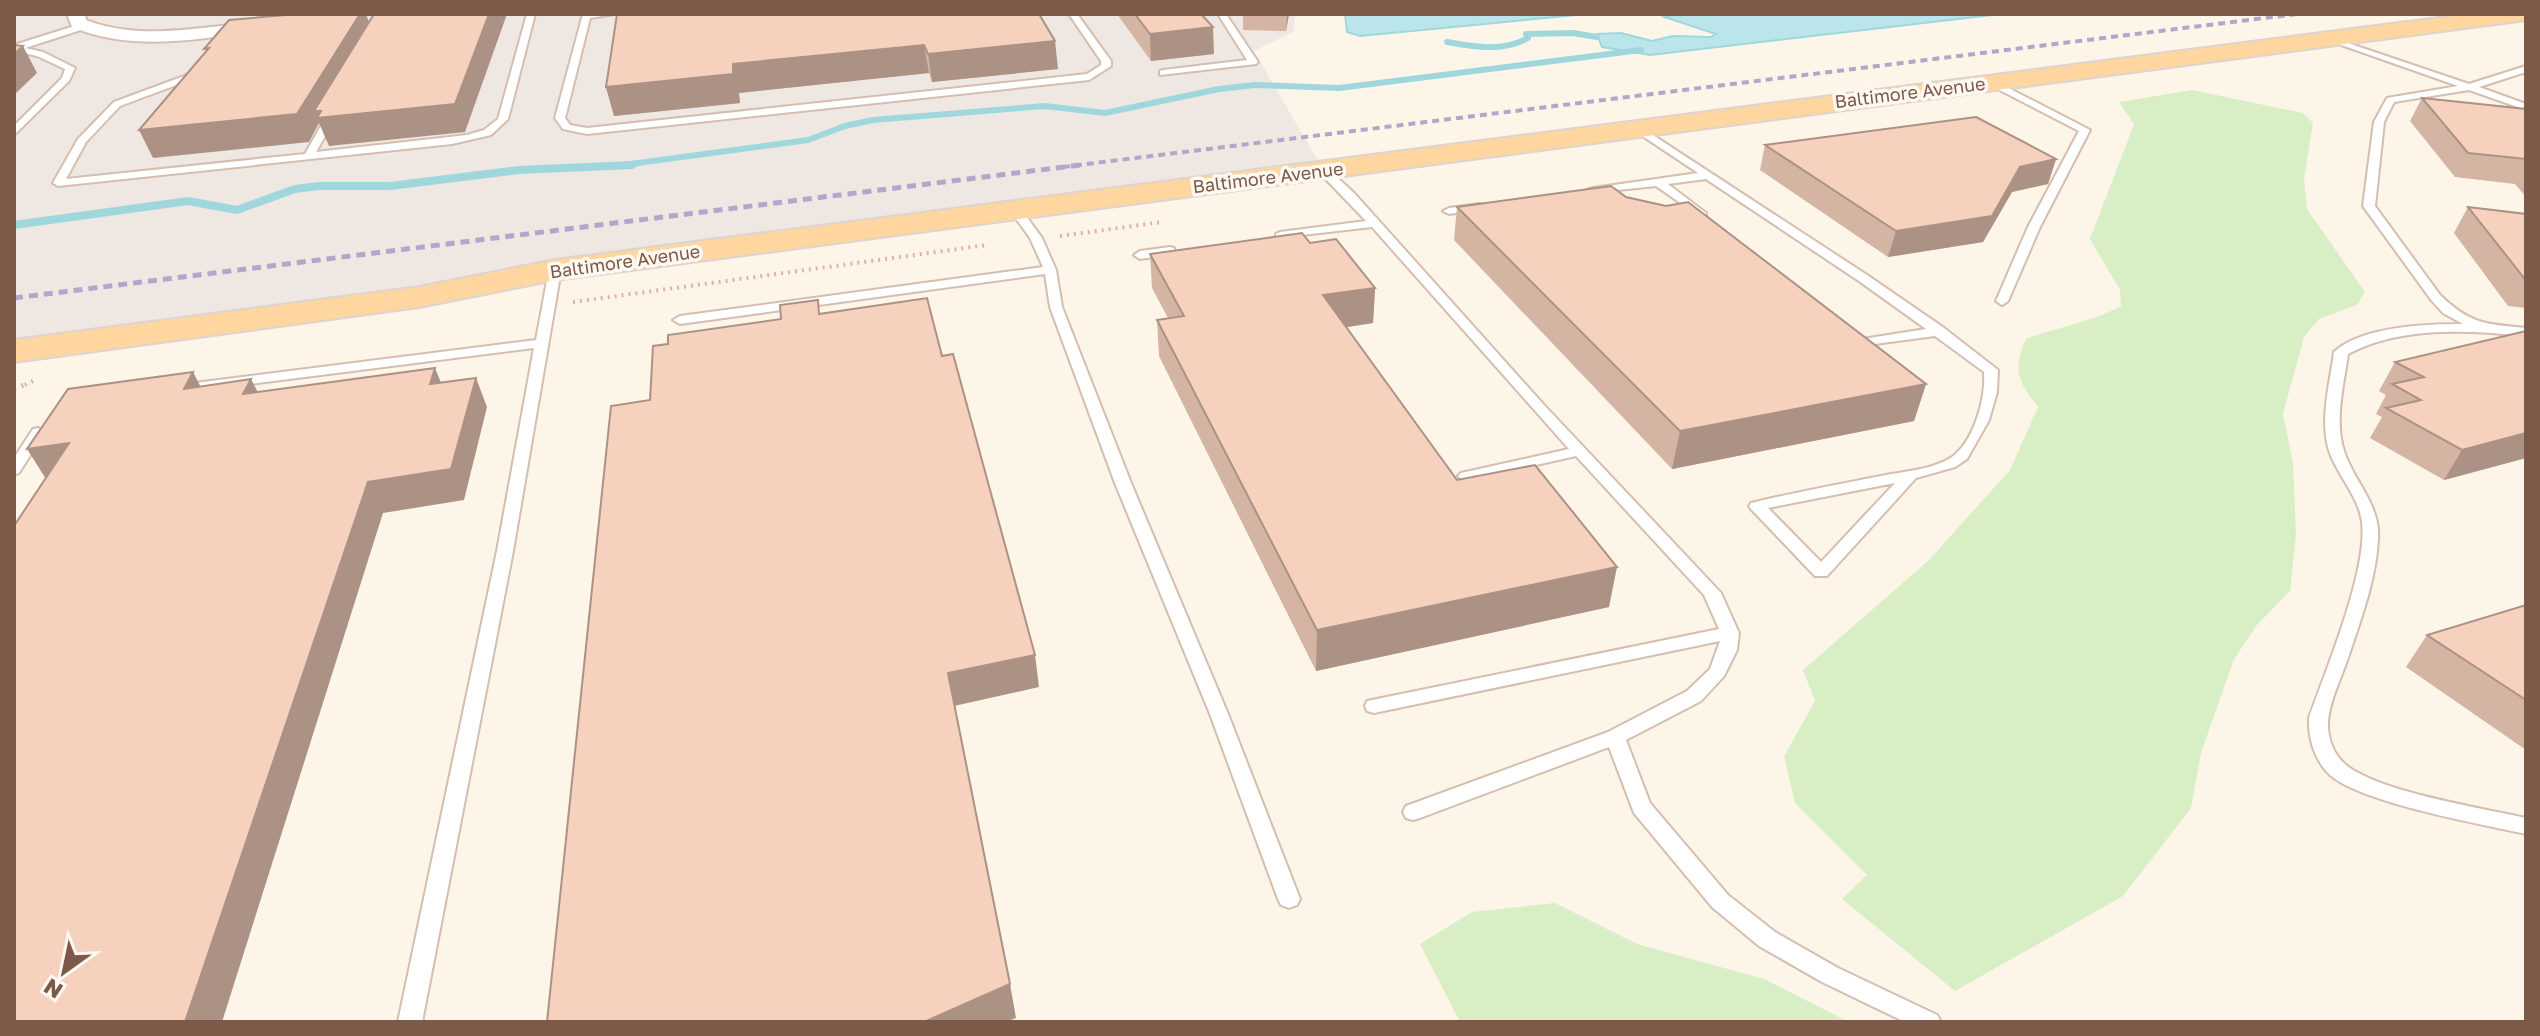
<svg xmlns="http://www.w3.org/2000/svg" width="2540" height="1036" font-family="'Golos Text',sans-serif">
	<rect width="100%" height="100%" fill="#fef5e9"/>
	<!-- industrial -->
	<path fill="#efe8e2" d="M14 14H1296L1293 32 1254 51 1324 171 14 348Z"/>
	<!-- green -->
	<path fill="#d8eec5" d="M2192 90 2303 113 2313 123 2304 179 2307 209 2365 292 2357 305 2319 319 2304 337 2283 414 2293 463 2296 534 2290 591 2256 626 2234 659 2201 753 2191 808 2123 896 1955 991 1842 899 1867 875 1795 803 1784 756 1815 701 1803 670 1928 561 2010 470 2038 407C2018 381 2012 371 2026 339 2057 327 2092 322 2121 306L2120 290 2090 239 2134 124 2119 102Z
		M1555 903 1637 944 1764 979 1849 1022H1460L1420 944 1472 912Z"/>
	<!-- water -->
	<path fill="#bae6eb" stroke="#a0d7dd" stroke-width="2" d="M1345 14H1587L1360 36 1347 32Z
		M1676 14H2001L1650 55 1602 47 1597 34 1621 33 1652 41 1673 36 1711 37 1716 34 1664 17Z"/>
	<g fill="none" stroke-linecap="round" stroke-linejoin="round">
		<!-- stream-far1 -->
		<path stroke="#a0d7dd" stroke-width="6" d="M1447 42C1474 47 1503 52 1528 38L1526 34 1573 33 1597 37
			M608 167 808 140 845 126 873 120 1045 106 1105 113 1219 89 1255 85 1339 88 1641 50"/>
		<!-- stream -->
		<path stroke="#a0d7dd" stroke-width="8" d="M14 225 188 201 237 210 295 189 319 186H390L519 170 632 165"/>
		<!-- lane casing -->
		<g stroke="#d5beaf" stroke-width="4">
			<path id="lane" d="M527 14H535L508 119 491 135 452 144 58 186 53 183 78 139 114 102 203 69 208 72 206 74 120 106 86 142 66 179 305 154 327 115 332 112 337 115 316 152 467 135 484 130 498 119Z
				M583 14H615L590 18 565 118 570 125 587 128 1087 74 1101 65V61L1069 14H1077L1111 61V66L1089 80 587 134 563 129 555 118Z
				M1218 14H1226L1258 62 1256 64 1160 75V71L1163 70 1247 60Z
				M84 23 88 26 87 28 25 48 43 52 75 68 69 81 14 135V126L62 78 65 69 37 56 14 51V45Z
				M2330 37 2469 84 2526 66V72L2479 87 2526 104V110L2469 90 2394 102 2384 122 2375 206 2440 295C2471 325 2486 324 2526 328V336C2468 330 2400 326 2348 354 2344 384 2334 420 2344 451 2354 482 2381 505 2378 540 2376 578 2362 616 2350 652 2343 675 2327 704 2328 728 2329 742 2335 756 2346 765 2379 792 2482 808 2526 818V834C2481 824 2362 803 2330 775 2315 761 2308 738 2309 718 2326 670 2368 570 2362 522 2359 498 2340 478 2331 456 2318 424 2330 384 2334 352 2362 326 2427 324 2463 324L2443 313 2432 301 2363 206 2374 122 2387 98 2458 86 2330 41Z
				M1993 80 2090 130 2040 227 2008 301 2002 305 1996 301 2028 227 2079 131 1990 85V81Z
				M1639 126 1867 275 1944 328 1998 370 1997 392 1989 420 1967 459 1955 467 1916 478 1827 576H1815L1751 509 1749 506 1751 503C1796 492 1841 484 1886 475 1907 471 1934 469 1952 457 1974 441 1986 398 1984 372L1935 336 1845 348 1843 345 1850 341 1926 329 1859 281 1706 179 1668 184 1706 213V217L1702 218 1656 186 1589 193V189L1593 188 1698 173 1635 131 1634 129ZM1895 483 1821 562 1768 508Z
				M1320 169H1328L1354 193 1544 405 1721 593 1739 633 1737 650 1724 676 1701 701 1626 740 1650 803 1728 895 1775 932 1838 968 1937 1015 1941 1022H1905L1822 982 1759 946 1712 907 1634 813 1609 747 1420 818 1413 820 1406 818 1403 812 1406 806 1608 732 1687 691 1710 669 1720 641 1374 713 1367 711 1365 706 1367 701 1719 629 1704 595 1576 456 1466 481 1461 479 1458 476 1461 473 1569 449 1372 227 1276 238V234L1280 232 1366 221 1320 173Z
				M1479 204 1483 205V209L1449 214 1443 211 1449 208Z
				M1012 208H1020L1042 238 1056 270 1062 307 1131 483 1228 714 1300 899 1297 905 1289 908 1281 905 1278 899 1210 714 1115 483 1050 307 1045 274 680 324 673 320 680 316 1043 267 1030 238 1010 210Z
				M1170 247 1174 248V254L1140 259 1134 255 1140 251Z
				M555 266 561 270 513 551 422 1022H398L497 551 534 348 179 393 172 389 179 385 536 340 549 270Z
				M38 428 45 432 19 473 14 475V458L33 429Z"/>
		</g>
		<!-- street casing -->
		<g stroke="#d5beaf" stroke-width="4">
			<path id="street" d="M67 14H85L86 20C142 42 207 26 265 21L274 26 265 31C200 38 134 53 72 27Z"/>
		</g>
		<!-- primary casing -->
		<g stroke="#ddd4d0" stroke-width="4">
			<path id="primary" d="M2469 14H2526V20L555 280 419 307 14 362V340L419 287 555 260Z"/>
		</g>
		<!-- path-far1 -->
		<path stroke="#dcb4a0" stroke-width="4" stroke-dasharray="2 5" stroke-linecap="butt" d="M1060 236 1162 222
			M573 302 987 245
			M25 385 33 381"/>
		<!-- path -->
		<path stroke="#dcb4a0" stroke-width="5" stroke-dasharray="2 6" stroke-linecap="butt" d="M14 389 29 383"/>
		<!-- lane -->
		<use href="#lane" fill="#fff" fill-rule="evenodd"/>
		<!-- street -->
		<use href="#street" fill="#fff" fill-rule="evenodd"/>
		<!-- primary -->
		<use href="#primary" fill="#ffd69f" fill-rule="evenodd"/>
		<!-- rail-far1 -->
		<path stroke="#b7a4cb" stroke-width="4" stroke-dasharray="7 5" stroke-linecap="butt" d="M1063 167 2297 14"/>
		<!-- rail -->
		<path stroke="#b7a4cb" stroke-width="5" stroke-dasharray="9 6" stroke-linecap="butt" d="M14 298 1080 165"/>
	</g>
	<!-- wall -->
	<path fill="#d4b4a3" d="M1039 14 1058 69 932 82 929 73 739 93 740 103 614 116 606 87Z
		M1117 14H1201L1214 54 1151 61Z
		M1243 14H1289L1286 31 1243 30Z
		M2422 98 2526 109V197L2515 184 2455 177 2410 121Z
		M1765 145 2056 159 2048 184 2012 192 1983 242 1888 257 1760 170Z
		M1626 197 1926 384 1914 421 1672 469 1454 240 1457 207Z
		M2468 207 2526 214V308L2508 306 2454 233Z
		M1310 243 1375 288 1373 323 1346 327 1457 480 1609 607 1316 671 1159 356 1157 320 1168 318 1152 288 1150 254Z
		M2526 331V458L2444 480 2370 438 2382 417 2376 414 2386 395 2379 391 2395 362Z
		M2526 605V750L2406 667 2427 635Z"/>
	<!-- shaded-wall -->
	<path fill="#ac9285" d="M360 14H366L373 33 489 14H507L465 132 329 146 319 123 309 142 153 158 139 130Z
		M1287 14H1289L1286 31Z
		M1213 27 1214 54 1151 61 1150 34Z
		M1055 41 1058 69 932 82 928 54Z
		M924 45 929 73 739 93 740 103 614 116 606 87 733 64Z
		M23 46 37 73 14 95V54Z
		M2056 159 2048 184 2012 192 1983 242 1888 257 1896 231 2020 167Z
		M1375 288 1373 323 1322 331 1323 295Z
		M435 368 447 397 430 384Z
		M193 372 208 401 184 389Z
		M476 378 487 407 464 500 383 513 222 1022H185L368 482Z
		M251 379 266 408 243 394Z
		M1926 384 1914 421 1672 469 1680 431Z
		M2526 433V458L2444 480 2462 450Z
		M69 443 46 479 27 449Z
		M1617 567 1609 607 1316 671 1317 630Z
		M1035 655 1039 687 954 706 948 673Z
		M1010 984 1016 1018 1006 1022H924Z"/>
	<!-- building -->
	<path fill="#f6d1be" stroke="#ac9285" stroke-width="2" d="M298 14H360L297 114 139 130 209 48 204 49 229 20Z
		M374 14H489L455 104 317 118 321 111H314Z
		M617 14H1039L1055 41 928 54 924 45 733 64V74L606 87Z
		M1135 14H1201L1213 27 1150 34Z
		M14 45 23 46 14 54Z
		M2422 98 2526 109V159L2468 153Z
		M1976 117 2056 159 2020 167 1992 216 1896 231 1765 145Z
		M1611 186 1626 197 1666 206 1688 202 1926 384 1680 431 1457 207Z
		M2468 207 2526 214V278H2524Z
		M1302 233 1310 243 1336 239 1375 288 1323 295 1457 480 1535 465 1617 567 1317 630 1157 320 1184 316 1150 254Z
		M927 298 942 356 953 354 1035 655 948 673 1010 984 924 1022H547L611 406 650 400 653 346 668 344V335L781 319 780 305 818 300 819 314Z
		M2526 331V433L2462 450 2386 408 2421 400 2392 384 2424 377 2395 362Z
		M435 368 430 384 476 378 451 469 368 482 185 1022H14V526L69 443 27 449 68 389 193 372 184 389 251 379 243 394Z
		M2526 605V700L2427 635Z"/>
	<g text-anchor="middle" stroke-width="7" stroke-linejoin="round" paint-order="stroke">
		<!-- far-street labels -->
		<g font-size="18" fill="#7c5949" stroke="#fff9f1">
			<text transform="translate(1910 93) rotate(-7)" y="6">Baltimore Avenue</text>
			<text transform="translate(1268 178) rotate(-7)" y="6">Baltimore Avenue</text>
			<text transform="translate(625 262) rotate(-8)" y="6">Baltimore Avenue</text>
		</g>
	</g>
	<!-- border -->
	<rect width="2540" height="1036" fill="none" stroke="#7c5949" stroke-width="32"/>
	<!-- north arrow -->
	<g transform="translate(64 972) rotate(213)" stroke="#fff9f1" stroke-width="6" paint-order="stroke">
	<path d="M0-6L14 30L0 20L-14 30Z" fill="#7c5949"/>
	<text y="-12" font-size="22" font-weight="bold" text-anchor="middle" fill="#7c5949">N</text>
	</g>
</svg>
